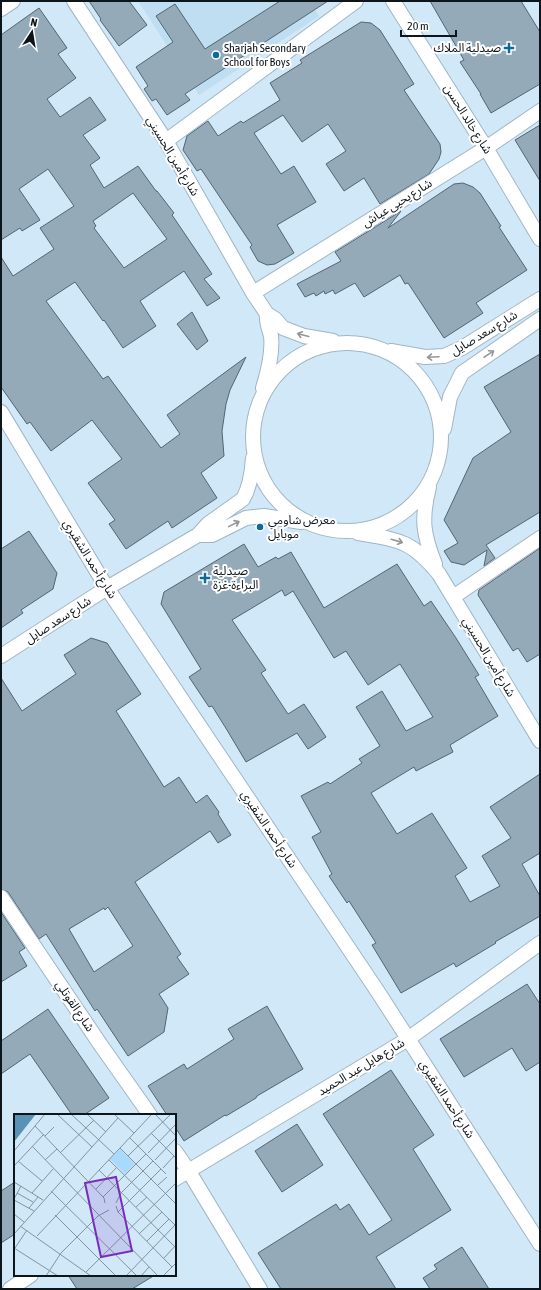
<svg xmlns="http://www.w3.org/2000/svg" width="541" height="1290" font-family="'Asap Condensed','Noto Sans Arabic',sans-serif">
	<rect width="100%" height="100%" fill="#d0e8f7"/>
	<!-- built -->
	<path fill="#bfdef2" d="M138 1H309L319 16 199 95Z"/>
	<!-- building -->
	<path fill="#94aab9" stroke="#526674" fill-rule="evenodd" d="M89 1H129L147 25 119 46 100 20 101 19Z
		M280 1H328L185 94 190 100 167 115 156 99 152 101 144 89 148 86 136 67 173 42 156 16 175 4 205 49Z
		M430 1H521L540 32V84L491 113 480 94H481L460 62 464 60Z
		M39 8 67 48 58 54 76 78 47 99 60 117 90 97 106 120 83 135 100 158 90 165 104 188 138 166 156 191H157L174 213 172 215 212 274 204 279 220 298 207 306 184 271 140 301 156 326 123 348 104 320 103 321 75 282 46 301 103 379 108 376 161 448 180 434 167 415 246 357 230 390 226 404 222 431 224 456 201 473 217 498 172 528 168 521 126 549 109 524 115 520 88 483 122 459 92 420 51 451 30 422 27 424 1 387V257L13 276 54 249 40 228 74 206 48 169 19 189 40 220 22 231 20 228 1 240V35ZM133 193 167 239 124 268 94 228 96 226 93 221Z
		M361 22 371 23 380 30 414 84 404 90 440 144 441 152 439 159 429 174 380 204 364 178 344 191 326 164 346 151 328 124 302 142 283 115 254 133 281 174 294 166 316 202 277 225 294 253 275 264 267 265 258 261 250 247 252 245 201 169 197 171 183 150 187 136 208 121 218 136 241 121 243 123 280 100 270 83 302 63 300 60Z
		M540 125V181L515 140Z
		M463 183 473 187 480 193 501 226 499 227 527 270 476 303 483 313 444 338 408 283 405 284 400 275 364 297 355 283 335 294 333 290 325 294 324 291 316 296 314 293 305 297 297 284 341 261 335 252 401 211 388 228 454 184Z
		M192 312 208 341 197 350 177 324Z
		M540 354V512L486 545 495 558 484 566 487 550 464 565 451 562 444 551 458 543 444 520 473 458 511 432 484 387Z
		M29 531 57 573 53 589 21 610 23 613 1 628V549Z
		M244 544 258 567 276 557 278 559 291 552 324 608 397 564 424 606 431 601 456 638 479 675 475 677 498 716 450 745 453 752 416 771 414 767 371 793 397 834 432 813 467 868 455 876 470 902 500 886 482 856 511 838 490 807 540 774V853L522 864 540 896V916L495 942 496 943 456 967 454 963 401 993 372 945 376 943 349 901 347 903 329 876 332 874 312 837 321 832 301 796 328 782 330 784 362 763 359 759 380 746 356 707 382 691 406 731 433 717 400 664 368 685 346 651 334 658 293 591 285 596 282 590 232 620 266 670 261 673 288 714 304 704 326 737 308 749 297 733 246 762 227 730 212 706 209 707 189 677 201 669 161 604 164 592Z
		M540 548V654L527 662 518 648 513 651 478 595 479 590Z
		M91 638 107 643 141 694 116 711 164 787 179 777 196 803 207 795 219 812 218 814 231 835 218 843 210 831 135 882 181 954 177 957 189 974 159 994 168 1008 164 1032 128 1056 97 1009 95 1011 46 934 39 939 8 892 1 889V678L22 711 76 674 64 655ZM108 907 133 946 94 972 69 929 104 908 105 910Z
		M1 912 25 948 19 952 27 966 1 982Z
		M527 984 540 1004V1062L526 1071 512 1048 464 1077 440 1039Z
		M267 1006 303 1069 257 1096 256 1098 226 1116 225 1115 184 1141 175 1127V1115H167L148 1086 184 1064 187 1069 234 1039 228 1029Z
		M48 1009 109 1098 84 1115H72L30 1054 1 1074V1041Z
		M391 1070 434 1135 413 1149 451 1210 376 1257 396 1289H281L258 1253 336 1204 340 1210 349 1204 369 1235 392 1220 323 1114Z
		M297 1124 323 1165 282 1192 255 1151Z
		M15 1182V1234L1 1243V1191Z
		M462 1247 489 1289H430L423 1278 437 1269 434 1265Z
		M68 1275H155L132 1289H77Z"/>
	<g fill="none" stroke-linecap="round" stroke-linejoin="round">
		<!-- street casing -->
		<g stroke="#a0b6c5" stroke-width="16">
			<path id="street" d="M74 1 166 141 253 293 267 314 275 319 283 328 304 336 333 341
				M393 1 486 148 540 239
				M1 9 13 1
				M166 141 356 1
				M253 293 486 148 540 111
				M253 437a94 94 0 1 1 188 0a94 94 0 1 1-188 0Z
				M391 351 425 357 444 356 462 348 540 299
				M263 388C268 372 273 353 271 336 269 328 266 322 267 314
				M1 412 107 588 378 992 540 1244
				M444 429 450 397 462 373 540 319
				M429 487C421 519 423 534 435 564
				M358 533C399 540 411 540 439 574L540 741
				M198 535H212L246 518 254 517 264 516 301 522
				M453 597 540 538
				M1 656 107 588 198 535 208 524 243 499C250 487 252 473 253 458
				M1 897 100 1044 150 1115
				M175 1151 188 1170 260 1289
				M175 1179 408 1039 540 943
				M10 1289 31 1275"/>
		</g>
		<!-- street -->
		<use href="#street" stroke="#fff" stroke-width="14"/>
	</g>
	<!-- one-way arrows -->
	<defs><path id="oneway-shaft" d="M-6 0H5M1.5-3L5.5 0L1.5 3" fill="none" stroke-width="1.6" stroke-linecap="round" stroke-linejoin="round"/></defs>
	<g stroke="#929698">
		<use href="#oneway-shaft" transform="translate(303 335) rotate(-165)"/>
		<use href="#oneway-shaft" transform="translate(489 354) rotate(-34)"/>
		<use href="#oneway-shaft" transform="translate(433 357) rotate(177)"/>
		<use href="#oneway-shaft" transform="translate(234 524) rotate(-26)"/>
		<use href="#oneway-shaft" transform="translate(397 541) rotate(16)"/>
	</g>
	<!-- markers -->
	<g fill="#0b6c9b" stroke="#fff" stroke-width="1.5">
		<path d="M507 42h4v4h4v4h-4v4h-4v-4h-4v-4h4z"/>
		<circle cx="216" cy="55" r="4"/>
		<circle cx="260" cy="527" r="4"/>
		<path d="M203 572h4v4h4v4h-4v4h-4v-4h-4v-4h4z"/>
	</g>
	<g text-anchor="middle" stroke-width="4" stroke-linejoin="round" paint-order="stroke">
		<!-- poi labels -->
		<g font-size="12" fill="#0c151a" stroke="#fff" text-anchor="start">
			<text x="224" y="52">Sharjah Secondary<tspan x="224" dy="14">School for Boys</tspan></text>
			<text x="501" y="52" text-anchor="end">صيدلية الملاك</text>
			<text x="268" y="524">معرض شاومي<tspan x="268" dy="14">موبايل</tspan></text>
			<text x="213" y="575">صيدلية<tspan x="213" dy="14">البراءة-غزة</tspan></text>
		</g>
		<!-- street labels -->
		<g font-size="12" fill="#0c151a" stroke="#fff">
			<text transform="translate(468 119) rotate(58)" y="4">شارع خالد الحسن</text>
			<text transform="translate(173 156) rotate(59)" y="4">شارع أمين الحسيني</text>
			<text transform="translate(397 203) rotate(-32)" y="4">شارع يحيى عياش</text>
			<text transform="translate(484 333) rotate(-31)" y="4">شارع سعد صايل</text>
			<text transform="translate(90 559) rotate(58)" y="4">شارع أحمد الشقيري</text>
			<text transform="translate(58 620) rotate(-33)" y="4">شارع سعد صايل</text>
			<text transform="translate(489 657) rotate(59)" y="4">شارع أمين الحسيني</text>
			<text transform="translate(269 829) rotate(56)" y="4">شارع أحمد الشقيري</text>
			<text transform="translate(75 1006) rotate(56)" y="4">شارع القوتلي</text>
			<text transform="translate(361 1067) rotate(-31)" y="4">شارع هايل عبد الحميد</text>
			<text transform="translate(447 1099) rotate(57)" y="4">شارع أحمد الشقيري</text>
		</g>
	</g>
	<!-- overview -->
	<g transform="translate(14 1114)">
		<rect width="162" height="162" fill="#d0e8f7"/>
		<path d="M106 35 121 50 111 60 96 45Z" fill="#a7dafd"/>
		<path d="M0 0H22L0 28Z" fill="#5a92b5"/>
		<path fill="none" stroke="#82949f" stroke-width="1" d="M43 0 78 33M57 0 100 40M73 0 92 18M100 0 120 19M141 0 162 22M21 12 90 84 91 89M137 19 162 44M31 22 40 13M116 24 152 60M18 32 144 162M106 34 162 90M0 37 31 0M46 39 80 6M134 39 162 10M114 42 157 0M31 46 43 35M95 46 161 111M141 46 162 24M4 47 28 67M0 52 30 20M149 54 160 42M85 56 162 134M0 68 29 86M144 71 153 63M82 75 103 53M37 77 123 162M3 79 19 88M18 79 39 55M89 83 132 40M0 85 7 72M0 86 20 97M102 89 107 79 139 47M102 92 104 98 158 153M122 93 133 83M15 94 24 83M104 98 147 55M0 100 10 108M41 101 102 162M6 112 77 162M0 120 104 4M125 120 148 98M23 122 138 0M133 127 155 105M0 134 44 162M1 134 13 116M150 144 162 131M72 158 162 69M32 162 47 139 84 102 95 96M112 162 161 111M127 162 135 153M149 162 162 149"/>
		<path fill="#7b2cbf" fill-opacity="0.15" stroke="#7b2cbf" stroke-width="2" d="M102 63 118 137 87 143 71 69Z"/>
		<rect width="162" height="162" fill="none" stroke="#0c151a" stroke-width="2"/>
	</g>
	<!-- border -->
	<rect width="541" height="1290" fill="none" stroke="#0c151a" stroke-width="4"/>
	<!-- north arrow -->
	<g transform="translate(32 32) rotate(12)" stroke="#ffffff" stroke-width="3" paint-order="stroke">
	<path d="M0-3L7 15L0 10L-7 15Z" fill="#0c151a"/>
	<text y="-6" font-size="11" font-weight="bold" text-anchor="middle" fill="#0c151a">N</text>
	</g>
	<!-- scale -->
	<path d="M401 30v6h55v-6" fill="none" stroke="#0c151a" stroke-width="2"/>
	<text x="407" y="30" font-size="12" fill="#0c151a" stroke="#ffffff" stroke-width="3" paint-order="stroke">20 m</text>
</svg>
